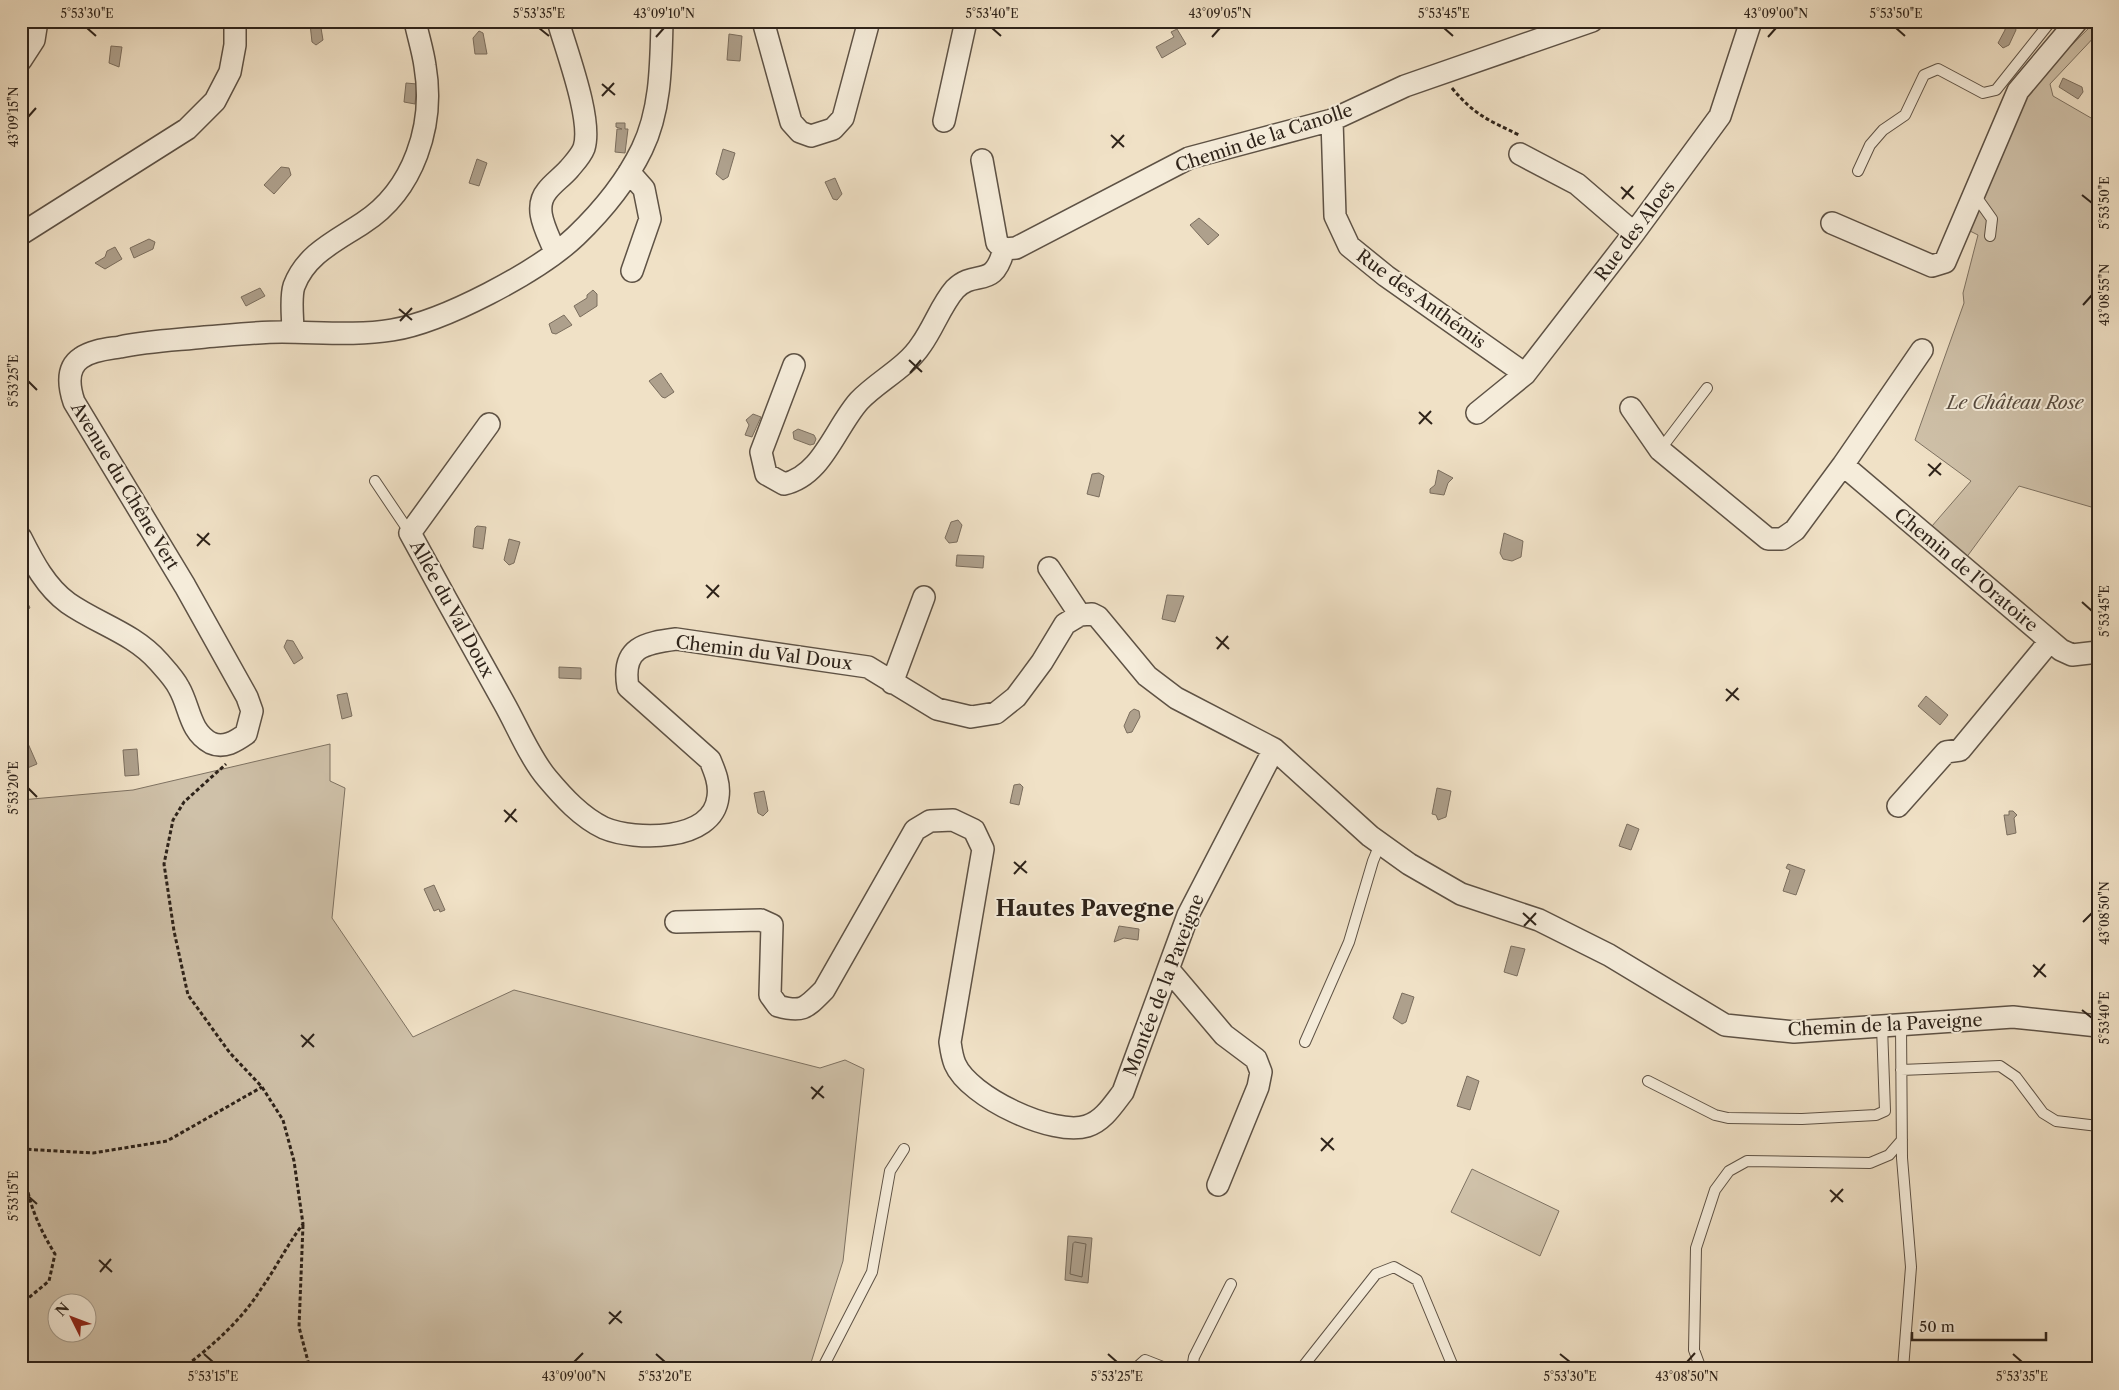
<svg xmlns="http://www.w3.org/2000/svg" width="2119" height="1390" font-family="'Libre Caslon Text',serif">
	<rect width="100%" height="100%" fill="#f0e1c6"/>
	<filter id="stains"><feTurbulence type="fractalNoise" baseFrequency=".004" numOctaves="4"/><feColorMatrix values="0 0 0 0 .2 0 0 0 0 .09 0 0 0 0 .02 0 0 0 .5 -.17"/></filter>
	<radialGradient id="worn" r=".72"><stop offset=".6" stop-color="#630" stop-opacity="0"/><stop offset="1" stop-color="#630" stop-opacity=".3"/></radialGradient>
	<!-- green -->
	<path fill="#cfc1a9" stroke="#7e7262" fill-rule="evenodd" d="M2095 22 2098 24V33L2050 84 2053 96 2098 122V509L2019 486 1966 558 1932 526 1971 481 1915 440 1964 303 1963 293 1978 235 1966 229 2025 91Z
		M330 744V781L345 788 332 918 413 1037 514 990 820 1068 845 1060 864 1069 843 1261 809 1369H21V800L133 790ZM58 1302H88V1332H58Z
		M1472 1169 1559 1211 1540 1256 1451 1212Z"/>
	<!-- water -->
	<path fill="#aea08c" stroke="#7b6e5e" d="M320 22 323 40 316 45 312 42 310 24Z
		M2008 22 2014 24 2016 30 2009 45 2003 48 1998 43 2005 30V25Z
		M1177 29 1186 44 1162 58 1156 47 1174 37 1171 32Z
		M479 31 483 33 487 54H475L473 38Z
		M729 34 742 36 740 61 727 60Z
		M111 46 122 47 119 67 109 63Z
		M2063 78 2082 87 2083 92 2078 99 2059 87Z
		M406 83 417 84 415 104 404 102Z
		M616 123H625V129H628L625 153 615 152 617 129H622L616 127Z
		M723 149 735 153 728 177 723 180 716 174Z
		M477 159 487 163 479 186 469 183Z
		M281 167 289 168 291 175 274 194 264 185Z
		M835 178 842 194 837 200 833 199 825 182Z
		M1199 218 1219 235 1208 245 1190 225Z
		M149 239 155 242 153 249 134 258 130 248Z
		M115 247 122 259 105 269 95 263 105 257 107 251Z
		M260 288 265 296 246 306 241 297Z
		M593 290 597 294V306L580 317 574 306 587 298V295Z
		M564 315 572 325 556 334 552 333 549 324Z
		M661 373 674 392 665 398 662 397 649 381Z
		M753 414 761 417 752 437 745 435 749 425 746 420Z
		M798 429 814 435 816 439 814 444 810 445 794 439 793 432Z
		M1438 470 1453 478 1448 483 1444 495 1430 493V489L1435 485Z
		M1099 473 1104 476 1099 497 1087 494 1092 474Z
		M958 520 962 525 957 542 949 543 945 538 951 522Z
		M477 526 486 527 483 549 473 547 475 528Z
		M1504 533 1523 541 1521 557 1512 561 1503 559 1500 553Z
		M509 539 520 542 514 563 509 565 504 560Z
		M957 555 984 556 983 568 956 566Z
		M21 588 30 608 23 611Z
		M1167 595 1184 596 1175 622 1162 619Z
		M287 640 293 641 303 658 294 664 284 647Z
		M559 667 581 668V679L559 678Z
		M347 693 352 716 342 719 337 695Z
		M1926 696 1948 715 1940 725 1918 706Z
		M1134 709 1139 711 1140 717 1132 732 1127 733 1124 726 1130 712Z
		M21 739H26L37 764 25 769 21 760Z
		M137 749 139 775 125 776 123 750Z
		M1020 784 1023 787 1019 805 1010 803 1014 785Z
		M1437 788 1451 791 1446 817 1438 820 1436 815 1432 814Z
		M764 791 768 811 763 816 758 813 754 793Z
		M2009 811H2013L2017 815 2014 818 2016 833 2007 835 2004 815H2009Z
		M1627 824 1639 829 1631 850 1619 846Z
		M1788 864 1805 870 1796 895 1783 891 1790 870 1786 868Z
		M434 885 445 910 440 912 439 909 434 911 424 889Z
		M1119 926 1139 929 1138 940 1124 938 1114 942Z
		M1511 946 1525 949 1517 976 1504 972Z
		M1402 993 1414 997 1406 1022 1402 1024 1393 1018Z
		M1467 1076 1479 1081 1470 1110 1457 1106Z
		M1068 1236 1092 1238 1088 1283 1065 1280Z"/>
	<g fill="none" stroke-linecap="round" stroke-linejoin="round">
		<!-- shore -->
		<path stroke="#6e6253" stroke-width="1" d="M1075 1242 1086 1244 1082 1277 1070 1274 1073 1244Z"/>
		<!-- lane casing -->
		<g stroke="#5e5245" stroke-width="12">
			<path id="lane" d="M1858 171 1870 145 1883 130 1905 115 1924 75 1938 69 1983 93 1996 90 2051 21
				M1975 195 1992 219 1990 236
				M1660 450 1707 388
				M375 481 410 533
				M1901 1025 1902 1158 1911 1267 1903 1369
				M1305 1042 1349 942 1373 861 1380 844
				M1901 1070 2000 1066 2016 1077 2043 1113 2056 1121 2098 1126
				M1648 1081 1715 1115 1728 1118 1802 1119 1876 1115 1885 1111 1882 1026
				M822 1369 872 1272 890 1171 904 1149
				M1135 1369 1145 1360 1168 1369
				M1192 1369 1194 1357 1231 1284
				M1301 1369 1376 1274 1394 1267 1417 1280 1454 1369
				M1701 1369 1694 1350 1696 1248 1715 1190 1729 1171 1747 1161 1870 1163 1889 1155 1902 1140"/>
		</g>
		<!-- street casing -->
		<g stroke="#5e5245" stroke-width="24">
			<path id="street" d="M763 21 791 122 800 132 811 136 833 129 843 118 869 21
				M21 60 34 40 37 21
				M1332 120 1335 216 1349 246 1386 276 1525 374
				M944 121 966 21
				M1520 154 1577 184 1634 233
				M982 160 997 243 1004 249 1016 248 1189 158 1332 120 1405 86 1592 21
				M629 172 644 189 650 219 632 271
				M1832 223 1932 266 1945 262 2018 91 2077 21
				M21 234 187 129 215 101 230 72 235 45V21
				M555 252C548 233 532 209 547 191 553 183 562 177 569 169 574 163 581 156 584 148 593 120 566 50 558 21
				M293 332C293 319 290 298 294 286 306 254 336 241 363 223 414 190 435 125 425 66 423 51 418 36 415 21
				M794 365 761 452 766 474 784 484C822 476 835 428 859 401 878 381 906 368 921 345 934 327 941 305 955 289 976 268 993 291 1004 249
				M1631 408 1660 450 1768 539H1782L1795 530 1843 465 1922 350
				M1477 413 1525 374 1634 233 1720 116 1751 21
				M489 424 410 533C441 590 472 646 504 703 517 726 530 758 547 778 563 797 581 817 604 828 635 841 713 842 718 797 720 784 715 772 710 760L628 687C621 647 645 643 676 639L868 667 937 709 971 717 996 713 1016 697 1042 662 1065 624 1080 615 1092 614 1098 617 1147 676 1176 698 1274 749 1370 836 1409 864 1461 894 1539 920 1609 955 1725 1025 1794 1032 2013 1017 2098 1026
				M1843 465 2061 650 2072 655 2098 652
				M21 538C33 562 46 587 68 603 98 624 133 633 158 661 165 669 174 678 179 688 190 707 189 731 211 743 224 749 236 741 246 734L252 711 247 697 185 586 74 402C69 387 66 368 81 358 92 350 108 349 120 347 148 341 177 340 205 337 231 335 257 332 282 332 319 332 356 336 392 330 443 322 538 272 576 236 602 211 626 182 642 149 661 110 661 64 662 21
				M1049 568 1080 615
				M892 683 924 597
				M1898 806 1946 752 1960 750 2050 641
				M676 922 761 920 772 925 770 995 778 1006C803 1013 806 1008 824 990L915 830 930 821 953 820 974 830 983 849 950 1042C951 1049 952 1057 955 1064 969 1097 1054 1137 1087 1126 1103 1121 1113 1105 1123 1092L1188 915 1274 749
				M1169 970 1224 1035 1256 1059 1261 1072 1258 1087 1218 1185"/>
		</g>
		<!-- path -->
		<path stroke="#2e231a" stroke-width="3" stroke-dasharray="4 2.5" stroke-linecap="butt" d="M1452 88C1475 116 1489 120 1519 135
			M21 1149 93 1153 167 1141 262 1087
			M21 1154C27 1196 33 1218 55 1254L49 1281 26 1300 21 1306
			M303 1225 299 1327 310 1369
			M182 1369C212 1346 241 1321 261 1289 276 1268 287 1245 303 1224L294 1161 283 1120 262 1087 230 1053 188 995 174 931 164 864 173 820 184 802 226 764"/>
		<!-- lane -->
		<use href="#lane" stroke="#f5ecda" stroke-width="10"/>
		<!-- street -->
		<use href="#street" stroke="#f5ecda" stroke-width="21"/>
	</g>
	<!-- ticks -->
	<path fill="none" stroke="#2e231a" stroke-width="2" d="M87 28 96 36M539 28 549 36M992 28 1001 36M1444 28 1453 36M1896 28 1905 36M656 37 664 28M1212 37 1220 28M1768 37 1776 28M602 84 615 95M602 96 614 83M28 117 36 108M1111 135 1124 147M1112 148 1124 135M1621 187 1634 199M2082 195 2092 203M1622 199 1633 186M2083 305 2092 295M399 309 412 320M400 321 412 308M909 360 922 372M910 373 921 360M28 381 37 390M1419 412 1432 424M1419 424 1431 411M1928 464 1941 475M1929 476 1941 463M197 534 210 545M197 546 209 533M706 585 719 597M707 598 719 585M2082 602 2092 611M1216 637 1229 649M1217 649 1228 636M1726 689 1739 700M1726 701 1738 688M28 788 37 797M504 810 517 822M505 822 516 809M1014 862 1027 873M1014 874 1026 861M1523 913 1536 925M2083 922 2092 913M1524 926 1536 913M2033 965 2046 977M2034 977 2045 964M2082 1010 2092 1018M301 1035 314 1047M302 1047 314 1034M811 1087 824 1098M812 1099 823 1086M1321 1138 1334 1150M1321 1151 1333 1138M1830 1190 1843 1202M28 1196 37 1204M1831 1202 1843 1189M99 1260 112 1272M100 1272 111 1259M609 1312 622 1323M609 1324 621 1311M204 1354 213 1362M656 1354 665 1362M1108 1354 1117 1362M1560 1354 1570 1362M2013 1354 2022 1362M574 1362 583 1353M1687 1362 1695 1353"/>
	<g text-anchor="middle" stroke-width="4" stroke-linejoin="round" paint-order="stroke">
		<!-- street labels -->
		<g font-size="18" fill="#2e231a" stroke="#f5ecda">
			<text transform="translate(1264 138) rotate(-18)" y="6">Chemin de la Canolle</text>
			<text transform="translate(1635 231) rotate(-53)" y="6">Rue des Aloes</text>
			<text transform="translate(1421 299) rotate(36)" y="6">Rue des Anthémis</text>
			<text transform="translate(125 486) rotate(59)" y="6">Avenue du Chêne Vert</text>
			<text transform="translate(1966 570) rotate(40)" y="6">Chemin de l'Oratoire</text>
			<text transform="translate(452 609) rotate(61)" y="6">Allée du Val Doux</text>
			<text transform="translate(764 653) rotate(7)" y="6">Chemin du Val Doux</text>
			<text transform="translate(1164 985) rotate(-69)" y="6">Montée de la Paveigne</text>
			<text transform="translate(1885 1025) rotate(-3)" y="6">Chemin de la Paveigne</text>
		</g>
		<!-- park labels -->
		<g font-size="18" font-style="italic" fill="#564a3e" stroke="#f5ecda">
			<text x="2015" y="409">Le Château Rose</text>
		</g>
		<!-- district labels -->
		<g font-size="22" font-weight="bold" fill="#2e231a" stroke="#f5ecda">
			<text x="1085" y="916">Hautes Pavegne</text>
		</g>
	</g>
	<!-- margin -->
	<rect width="2119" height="1390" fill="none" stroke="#f0e1c6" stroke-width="55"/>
	<!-- north arrow -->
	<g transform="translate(72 1318) rotate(312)"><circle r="24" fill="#f5ecda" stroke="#a59c8d"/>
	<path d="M0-4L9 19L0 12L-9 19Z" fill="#8f2418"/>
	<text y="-8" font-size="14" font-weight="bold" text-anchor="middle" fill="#2e231a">N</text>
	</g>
	<!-- scale -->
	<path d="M1912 1332v8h134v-8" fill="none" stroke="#2e231a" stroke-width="2.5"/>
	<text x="1919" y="1332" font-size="15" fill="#2e231a" stroke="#f5ecda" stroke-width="4" paint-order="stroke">50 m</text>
	<rect x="28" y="28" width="2064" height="1334" fill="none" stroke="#2e231a" stroke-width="2"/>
	<g font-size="12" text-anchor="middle" fill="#2e231a">
		<text x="87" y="18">5°53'30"E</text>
		<text x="539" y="18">5°53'35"E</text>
		<text x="664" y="18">43°09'10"N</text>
		<text x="992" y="18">5°53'40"E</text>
		<text x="1220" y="18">43°09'05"N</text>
		<text x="1444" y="18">5°53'45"E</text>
		<text x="1776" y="18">43°09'00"N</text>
		<text x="1896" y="18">5°53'50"E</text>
		<text transform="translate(14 117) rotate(-90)" y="4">43°09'15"N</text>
		<text transform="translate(2105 203) rotate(-90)" y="4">5°53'50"E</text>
		<text transform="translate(2105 295) rotate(-90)" y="4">43°08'55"N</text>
		<text transform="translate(14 381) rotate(-90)" y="4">5°53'25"E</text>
		<text transform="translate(2105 611) rotate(-90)" y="4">5°53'45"E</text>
		<text transform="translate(14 788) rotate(-90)" y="4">5°53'20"E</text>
		<text transform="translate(2105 913) rotate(-90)" y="4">43°08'50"N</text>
		<text transform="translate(2105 1018) rotate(-90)" y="4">5°53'40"E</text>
		<text transform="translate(14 1196) rotate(-90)" y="4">5°53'15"E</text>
		<text x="213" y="1381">5°53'15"E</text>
		<text x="574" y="1381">43°09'00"N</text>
		<text x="665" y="1381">5°53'20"E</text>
		<text x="1117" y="1381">5°53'25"E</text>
		<text x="1570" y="1381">5°53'30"E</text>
		<text x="1687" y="1381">43°08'50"N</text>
		<text x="2022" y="1381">5°53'35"E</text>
	</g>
	<rect width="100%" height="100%" filter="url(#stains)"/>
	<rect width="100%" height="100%" fill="url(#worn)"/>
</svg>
